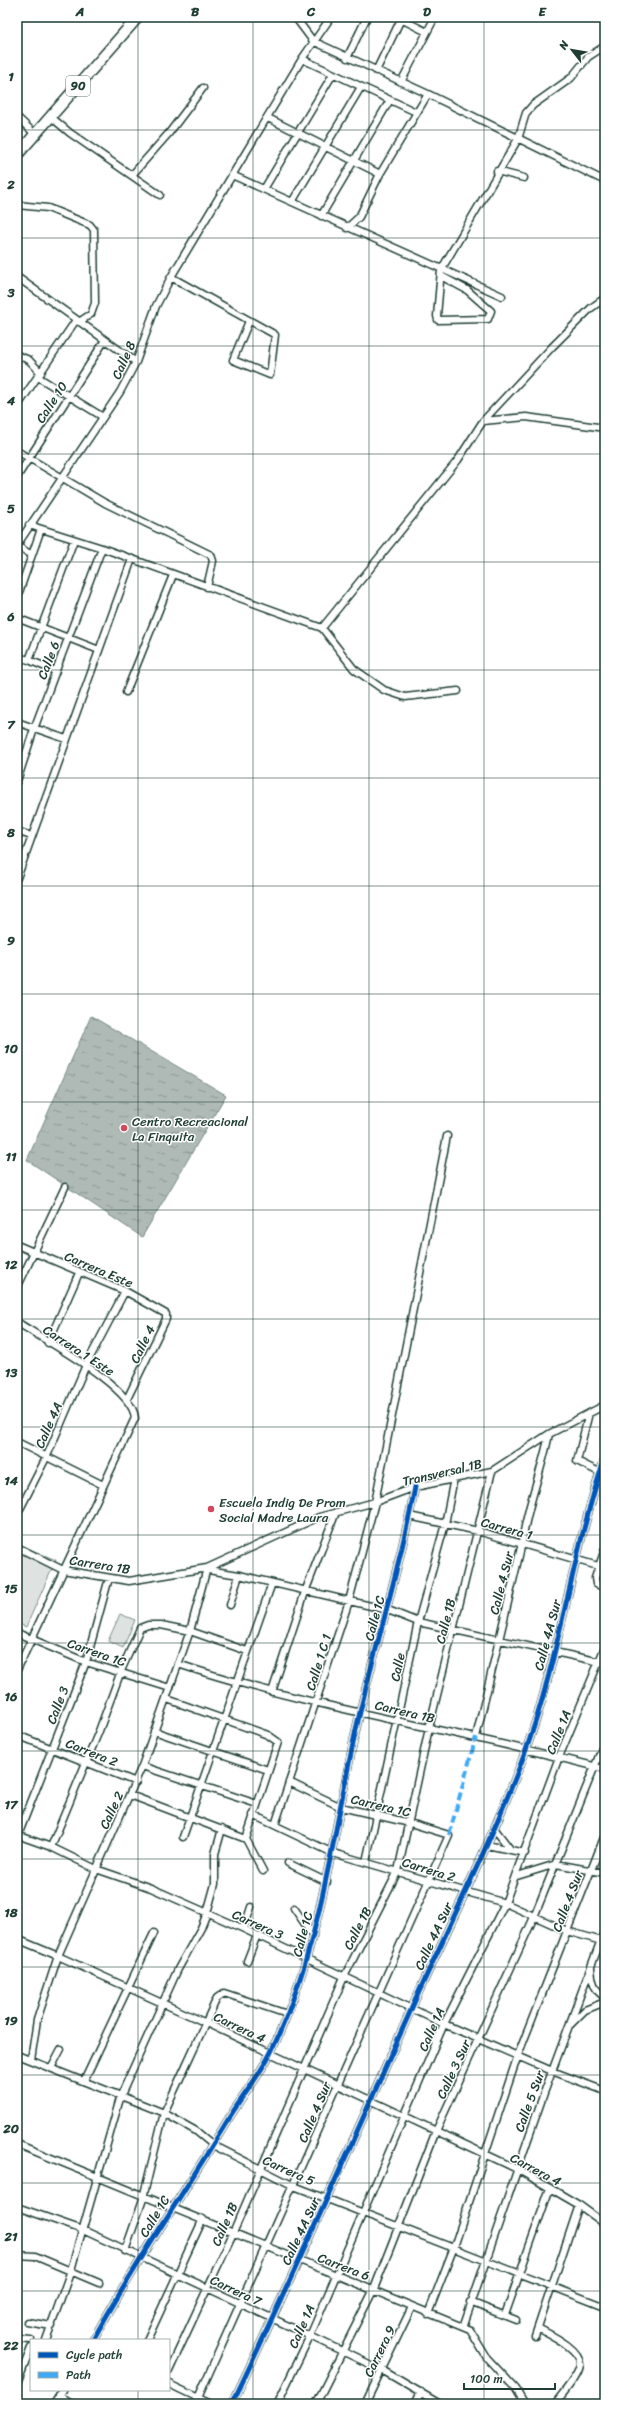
<svg xmlns="http://www.w3.org/2000/svg" width="622" height="2421" font-family="Sriracha,sans-serif">
	<defs>
		<pattern id="water-ripples" width="26" height="14" patternUnits="userSpaceOnUse"><rect width="26" height="14" fill="#afbab7"/><path d="M2 4q2-2 4 0t4 0M15 11q2-2 4 0t4 0" fill="none" stroke="#8e9896"/></pattern>
	</defs>
	<rect width="100%" height="100%" fill="#fff"/>
	<filter id="ink" filterUnits="userSpaceOnUse"><feTurbulence type="fractalNoise" baseFrequency=".025" numOctaves="2"/><feDisplacementMap in="SourceGraphic" scale="8" xChannelSelector="R" yChannelSelector="G"/><feConvolveMatrix kernelMatrix="1 2 1 2 8 2 1 2 1" color-interpolation-filters="sRGB"/></filter>
	<g filter="url(#ink)">
		<!-- green -->
		<path fill="#dee3e2" stroke="#7e908b" d="M17 1544 56 1560 26 1627 17 1623Z
			M120 1614 135 1620 123 1648 108 1641Z"/>
		<!-- water -->
		<path fill="url(#water-ripples)" stroke="#758883" d="M91 1016 226 1095 142 1237 27 1160Z"/>
		<g fill="none" stroke-linecap="round" stroke-linejoin="round">
			<!-- minor casing -->
			<g stroke="#1f3d34" stroke-width="9">
				<path id="minor" d="M295 17 313 41 428 94 605 181
					M401 19 427 32
					M347 58 367 17
					M302 59 416 112
					M376 71 402 17
					M401 82 435 17
					M17 117 35 134
					M51 117 70 133 160 195
					M268 118 380 174
					M497 171 524 178
					M132 175 169 133 203 88
					M232 175 502 296
					M264 189 333 74
					M292 202 361 87
					M17 205 48 208 90 225 94 230 95 303 91 314 79 322
					M321 216 390 100
					M347 228 359 217 380 174 428 94
					M441 276 467 290 491 311 488 319 438 320 437 316 441 270 518 139 526 113 533 105 571 78 588 57 605 46
					M17 277 136 362
					M171 277 272 333 275 335 270 375 233 360 249 321
					M17 355 29 360 41 373
					M38 377 103 417
					M17 407 76 320
					M483 421 526 417 605 428
					M17 451 105 503 211 555 213 561 207 587
					M17 477 105 340
					M29 525 102 548 322 628 354 669 384 690 405 697 458 691
					M17 545 120 392 136 362 156 306 171 277 302 59 331 17
					M17 546 32 555
					M17 598 41 529
					M17 618 99 650
					M322 628 458 460 483 421 552 347 591 308 605 298
					M17 657 29 660 74 540
					M29 660 55 671
					M126 692 173 575
					M17 722 66 739
					M17 781 34 729 102 548
					M17 831 31 836
					M17 878 132 559
					M17 1245 125 1291 166 1314V1319L127 1399
					M17 1288 65 1187
					M17 1322C43 1340 133 1386 135 1418L17 1670
					M48 1343 79 1273
					M589 1413 577 1461 605 1475
					M17 1442 103 1485
					M17 1515 47 1456 86 1365 125 1291
					M409 1516 478 1531 598 1566
					M17 1547 63 1570 129 1581 207 1568 319 1517 375 1502 415 1487 492 1471 549 1434 605 1405
					M605 1549 595 1578 596 1584 605 1588
					M208 1570 239 1575 388 1610 418 1622 605 1663
					M230 1605 239 1575
					M17 1633 86 1662 170 1688
					M178 1664C317 1710 463 1731 605 1769
					M272 1692 305 1592 336 1512
					M167 1699 268 1735 278 1742 246 1839
					M154 1731 268 1770
					M17 1735 136 1782
					M476 1737 522 1543C527 1505 542 1471 549 1434
					M142 1766 257 1804
					M130 1795 246 1839 263 1871
					M253 1815 333 1853 505 1903 567 1931 605 1942
					M275 1825 349 1601 375 1502 447 1136
					M494 1828 510 1849
					M17 1835 51 1847 96 1869 151 1888 244 1929 444 2024 552 2071 605 2091
					M183 1837 272 1583
					M17 1838 86 1662 109 1578
					M487 1845 525 1853
					M51 1847 99 1731 121 1671 140 1628 148 1625H161L190 1631 247 1651
					M366 1862 418 1622 445 1524 454 1478
					M288 1863 327 1882
					M517 1876 556 1864 605 1873
					M294 1908 313 1936
					M244 1929 251 1907
					M17 1939 58 1956 204 2022 517 2169 579 2205 605 2224
					M247 1961 257 1935
					M591 1968C592 1980 594 1991 605 1997
					M570 2025 585 2010 605 2002
					M17 2055 164 2113 196 2131 213 2145 294 2186 605 2307
					M31 2060 37 2020 58 1956 142 1766 190 1631 207 1568
					M51 2068 61 2049
					M84 2081 154 1933
					M17 2144 470 2330 487 2358 516 2389 525 2404
					M17 2207 83 2230 310 2336 382 2370 440 2404
					M125 2251 142 2202 164 2113 217 1998 224 1993 287 2014
					M17 2255 35 2256 99 2283
					M470 2302 516 2320
					M428 2314 454 2247 518 2055 605 1835
					M505 2315 550 2188
					M27 2322 52 2326
					M463 2327 544 2093 605 1929
					M538 2328C549 2334 582 2349 580 2365 579 2376 561 2395 555 2404
					M535 2336 579 2205
					M17 2339 31 2340
					M46 2340 71 2270 121 2095 178 1969 201 1928 207 1913 215 1884V1854L222 1829
					M93 2340C134 2265 182 2196 226 2123 240 2099 259 2077 271 2052 323 1944 333 1827 360 1712 378 1637 401 1563 415 1487
					M147 2340 203 2219
					M169 2371 234 2231 344 1977 398 1871 429 1728 492 1471
					M17 2384 31 2348
					M169 2384 211 2404
					M59 2395 73 2404
					M198 2398 449 1835 410 1823 341 1807 289 1782
					M54 2404 63 2390
					M232 2404C297 2269 357 2131 418 1994 455 1913 495 1833 526 1750 560 1655 572 1553 605 1458
					M277 2404 310 2336 444 2024 505 1903 559 1757 605 1647
					M316 2404 374 2289 436 2131 534 1917 605 1741
					M365 2404 412 2307
					M415 2404 421 2392
					M603 2404 605 2400"/>
			</g>
			<!-- highway casing -->
			<g stroke="#1f3d34" stroke-width="13">
				<path id="highway" d="M17 155 138 17"/>
			</g>
			<!-- minor -->
			<use href="#minor" stroke="#fff" stroke-width="6"/>
			<!-- highway -->
			<use href="#highway" stroke="#fff" stroke-width="10"/>
			<!-- quiet -->
			<path stroke="#3fa9f5" stroke-width="4" stroke-dasharray="8 4" stroke-linecap="butt" d="M449 1835 476 1737"/>
			<!-- cycleway casing -->
			<g stroke="#fff" stroke-width="8">
				<path id="cycleway" d="M93 2340C134 2265 182 2196 226 2123 240 2099 259 2077 271 2052 323 1944 333 1827 360 1712 378 1637 401 1563 415 1487
					M232 2404C297 2269 357 2131 418 1994 455 1913 495 1833 526 1750 560 1655 572 1553 605 1458"/>
			</g>
			<!-- cycleway -->
			<use href="#cycleway" stroke="#0057b8" stroke-width="5"/>
		</g>
	</g>
	<!-- grid -->
	<path fill="none" stroke="#1f3d34" stroke-width="1" stroke-opacity="0.55" d="M138 17V2340M253 17V2404M369 17V2404M484 17V2404M17 130H605M17 238H605M17 346H605M17 454H605M17 562H605M17 670H605M17 778H605M17 886H605M17 994H605M17 1102H605M17 1210H605M17 1319H605M17 1427H605M17 1535H605M17 1643H605M17 1751H605M17 1859H605M17 1967H605M17 2075H605M17 2183H605M17 2291H605M138 2390V2404"/>
	<!-- markers -->
	<g fill="#d1495b" stroke="#fff" stroke-width="1.5">
		<circle cx="124" cy="1128" r="4"/>
		<circle cx="211" cy="1509" r="4"/>
	</g>
	<g text-anchor="middle" stroke-width="3" stroke-linejoin="round" paint-order="stroke">
		<!-- shield labels -->
		<rect fill="#fff" stroke="#627771" stroke-width="1" x="66" y="76" width="24" height="20" rx="3"/>
		<g font-size="12" font-weight="bold" fill="#1f3d34">
			<text x="78" y="90">90</text>
		</g>
		<!-- street labels -->
		<g font-size="13" fill="#1f3d34" stroke="#fff">
			<text transform="translate(123 360) rotate(-66)" y="5">Calle 8</text>
			<text transform="translate(51 402) rotate(-57)" y="5">Calle 10</text>
			<text transform="translate(48 660) rotate(-69)" y="5">Calle 6</text>
			<text transform="translate(99 1269) rotate(23)" y="5">Carrera Este</text>
			<text transform="translate(142 1344) rotate(-64)" y="5">Calle 4</text>
			<text transform="translate(79 1350) rotate(33)" y="5">Carrera 1 Este</text>
			<text transform="translate(48 1425) rotate(-66)" y="5">Calle 4A</text>
			<text transform="translate(442 1472) rotate(-13)" y="5">Transversal 1B</text>
			<text transform="translate(507 1528) rotate(15)" y="5">Carrera 1</text>
			<text transform="translate(100 1564) rotate(9)" y="5">Carrera 1B</text>
			<text transform="translate(501 1583) rotate(-76)" y="5">Calle 4 Sur</text>
			<text transform="translate(374 1618) rotate(-75)" y="5">Calle 1C</text>
			<text transform="translate(445 1621) rotate(-76)" y="5">Calle 1B</text>
			<text transform="translate(547 1635) rotate(-75)" y="5">Calle 4A Sur</text>
			<text transform="translate(97 1652) rotate(19)" y="5">Carrera 1C</text>
			<text transform="translate(318 1662) rotate(-73)" y="5">Calle 1 C 1</text>
			<text transform="translate(397 1667) rotate(-78)" y="5">Calle</text>
			<text transform="translate(57 1705) rotate(-69)" y="5">Calle 3</text>
			<text transform="translate(405 1711) rotate(13)" y="5">Carrera 1B</text>
			<text transform="translate(558 1732) rotate(-68)" y="5">Calle 1A</text>
			<text transform="translate(92 1752) rotate(22)" y="5">Carrera 2</text>
			<text transform="translate(381 1805) rotate(13)" y="5">Carrera 1C</text>
			<text transform="translate(111 1810) rotate(-65)" y="5">Calle 2</text>
			<text transform="translate(429 1869) rotate(17)" y="5">Carrera 2</text>
			<text transform="translate(567 1901) rotate(-69)" y="5">Calle 4 Sur</text>
			<text transform="translate(258 1924) rotate(24)" y="5">Carrera 3</text>
			<text transform="translate(357 1928) rotate(-63)" y="5">Calle 1B</text>
			<text transform="translate(302 1934) rotate(-75)" y="5">Calle 1C</text>
			<text transform="translate(433 1936) rotate(-65)" y="5">Calle 4A Sur</text>
			<text transform="translate(240 2027) rotate(25)" y="5">Carrera 4</text>
			<text transform="translate(431 2029) rotate(-66)" y="5">Calle 1A</text>
			<text transform="translate(453 2069) rotate(-65)" y="5">Calle 3 Sur</text>
			<text transform="translate(529 2101) rotate(-70)" y="5">Calle 5 Sur</text>
			<text transform="translate(314 2112) rotate(-67)" y="5">Calle 4 Sur</text>
			<text transform="translate(536 2169) rotate(28)" y="5">Carrera 4</text>
			<text transform="translate(289 2170) rotate(24)" y="5">Carrera 5</text>
			<text transform="translate(154 2216) rotate(-59)" y="5">Calle 1C</text>
			<text transform="translate(224 2224) rotate(-66)" y="5">Calle 1B</text>
			<text transform="translate(300 2231) rotate(-65)" y="5">Calle 4A Sur</text>
			<text transform="translate(344 2266) rotate(21)" y="5">Carrera 6</text>
			<text transform="translate(236 2290) rotate(25)" y="5">Carrera 7</text>
			<text transform="translate(301 2326) rotate(-66)" y="5">Calle 1A</text>
			<text transform="translate(379 2351) rotate(-64)" y="5">Carrera 9</text>
		</g>
		<!-- poi labels -->
		<g font-size="13" fill="#1f3d34" stroke="#fff" text-anchor="start">
			<text x="132" y="1126">Centro Recreacional<tspan x="132" dy="15">La Finquita</tspan></text>
			<text x="219" y="1507">Escuela Indig De Prom<tspan x="219" dy="15">Social Madre Laura</tspan></text>
		</g>
	</g>
	<!-- margin -->
	<rect width="622" height="2421" fill="none" stroke="#fff" stroke-width="44"/>
	<!-- legend -->
	<rect x="30" y="2339" width="140" height="52" fill="#ffffff" stroke="#a5b1ae"/>
	<rect x="38" y="2352" width="20" height="6" fill="#0057b8" stroke="#a5b1ae"/>
	<text x="66" y="2359" font-size="12" fill="#1f3d34">Cycle path</text>
	<rect x="38" y="2372" width="20" height="6" fill="#3fa9f5" stroke="#a5b1ae"/>
	<text x="66" y="2379" font-size="12" fill="#1f3d34">Path</text>
	<!-- north arrow -->
	<g transform="translate(572 50) rotate(301)" stroke="#ffffff" stroke-width="3" paint-order="stroke">
	<path d="M0-3L7 15L0 10L-7 15Z" fill="#1f3d34"/>
	<text y="-6" font-size="11" font-weight="bold" text-anchor="middle" fill="#1f3d34">N</text>
	</g>
	<!-- scale -->
	<path d="M464 2383v6h91v-6" fill="none" stroke="#1f3d34" stroke-width="2"/>
	<text x="470" y="2383" font-size="12" fill="#1f3d34" stroke="#ffffff" stroke-width="3" paint-order="stroke">100 m</text>
	<rect x="22" y="22" width="578" height="2377" fill="none" stroke="#1f3d34" stroke-width="1.5"/>
	<g font-size="13" text-anchor="middle" font-weight="bold" fill="#1f3d34">
		<text x="80" y="16">A</text>
		<text x="195" y="16">B</text>
		<text x="311" y="16">C</text>
		<text x="427" y="16">D</text>
		<text x="542" y="16">E</text>
		<text x="11" y="81">1</text>
		<text x="11" y="189">2</text>
		<text x="11" y="297">3</text>
		<text x="11" y="405">4</text>
		<text x="11" y="513">5</text>
		<text x="11" y="621">6</text>
		<text x="11" y="729">7</text>
		<text x="11" y="837">8</text>
		<text x="11" y="945">9</text>
		<text x="11" y="1053">10</text>
		<text x="11" y="1161">11</text>
		<text x="11" y="1269">12</text>
		<text x="11" y="1377">13</text>
		<text x="11" y="1485">14</text>
		<text x="11" y="1593">15</text>
		<text x="11" y="1701">16</text>
		<text x="11" y="1809">17</text>
		<text x="11" y="1917">18</text>
		<text x="11" y="2025">19</text>
		<text x="11" y="2133">20</text>
		<text x="11" y="2241">21</text>
		<text x="11" y="2350">22</text>
	</g>
</svg>
